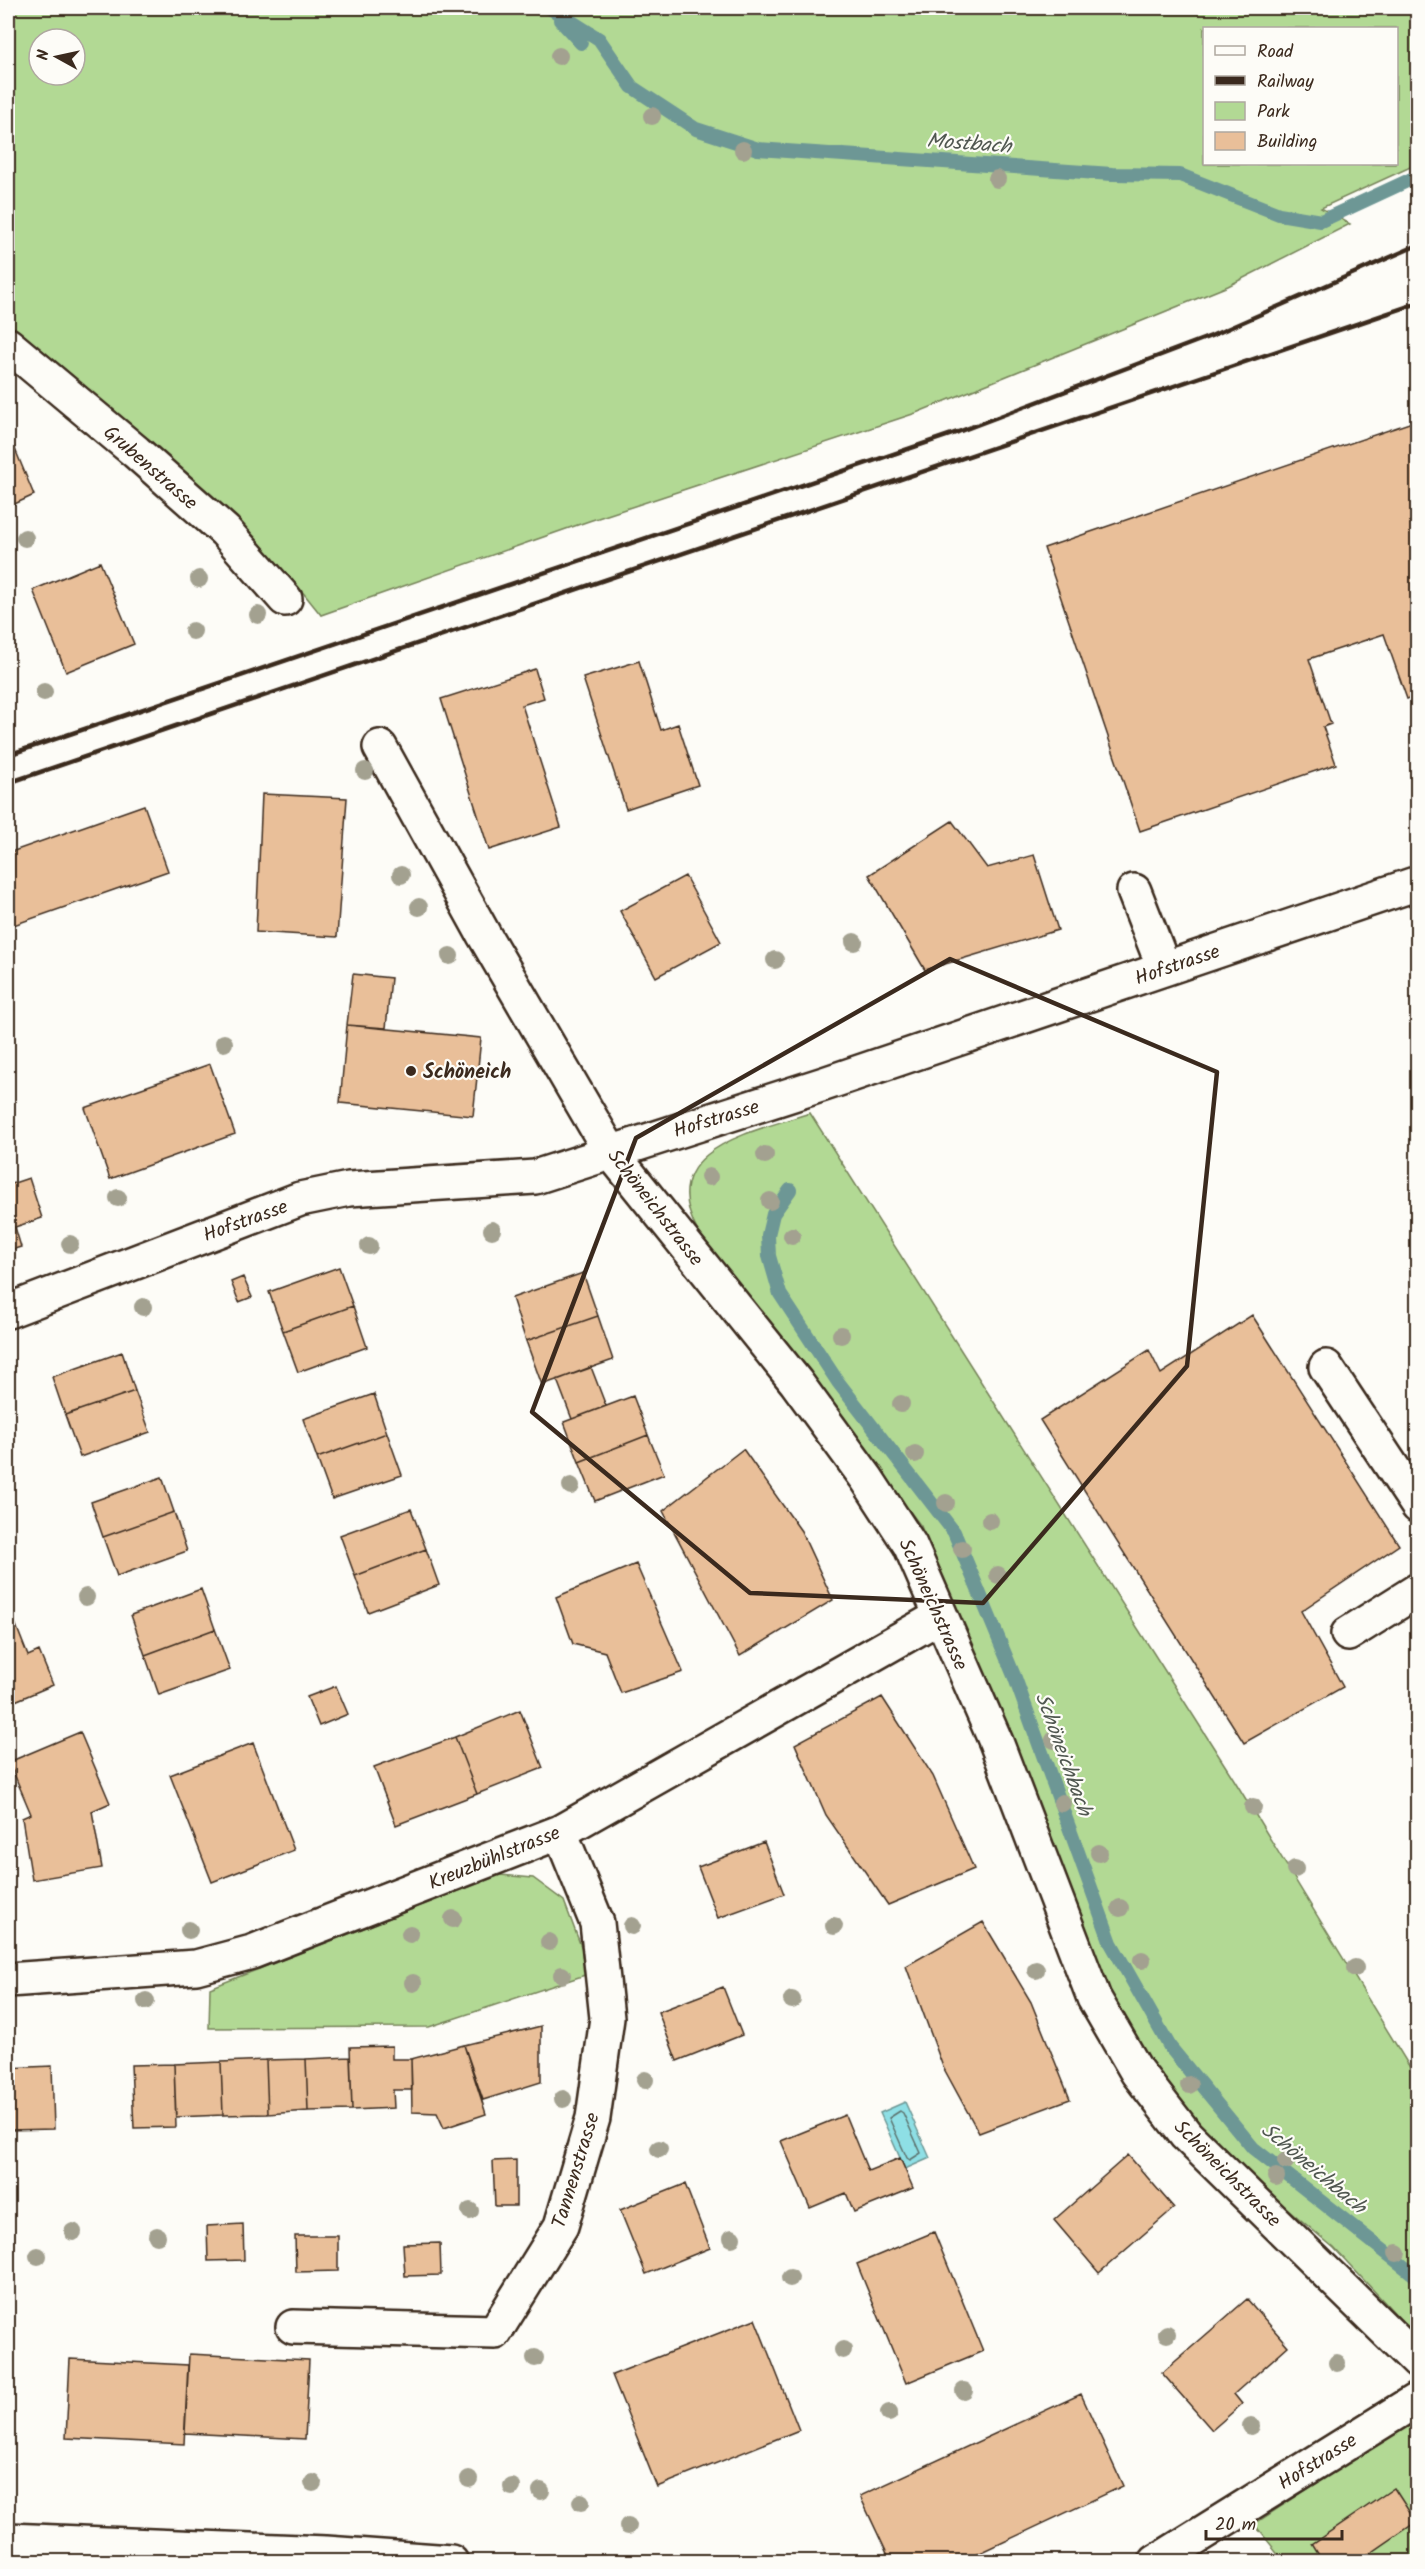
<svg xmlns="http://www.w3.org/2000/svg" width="1425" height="2569" font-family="Kalam,sans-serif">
	<rect width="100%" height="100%" fill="#fdfcf7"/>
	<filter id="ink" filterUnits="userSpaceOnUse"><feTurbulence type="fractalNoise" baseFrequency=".0167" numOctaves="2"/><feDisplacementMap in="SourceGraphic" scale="12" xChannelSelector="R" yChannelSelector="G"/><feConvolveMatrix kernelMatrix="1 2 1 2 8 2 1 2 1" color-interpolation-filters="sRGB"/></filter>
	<g filter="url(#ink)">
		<!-- green -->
		<path fill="#b2d994" stroke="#768259" stroke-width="1.5" fill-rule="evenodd" d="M8 8H1417V164L1321 208 1350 224 1228 286 916 413 589 521 321 615C263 540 192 479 120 418 83 386 48 352 8 325ZM1204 28H1396V164H1204ZM39 39H75V75H39Z
			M810 1113 1233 1778 1417 2079V2334L1403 2322 1334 2248 1230 2160 1174 2099 1133 2039 1097 1975 921 1526 698 1232C653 1149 753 1132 810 1113Z
			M500 1875 533 1878 564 1901 591 1973 429 2027 209 2028 210 1988Z
			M1417 2418V2561H1284L1254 2524Z"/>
		<!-- water -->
		<path fill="#8edfe5" stroke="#6d9795" stroke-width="1.5" d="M905 2102 930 2158 905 2169 880 2113Z"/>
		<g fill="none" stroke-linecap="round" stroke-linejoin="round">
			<!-- shore -->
			<path stroke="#5c726e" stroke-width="1.5" d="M900 2111 903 2113 921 2153 910 2160 907 2158 889 2118Z"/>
			<!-- stream -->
			<path stroke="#6d9795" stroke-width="14" d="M550 8 599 39 632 87 696 129 758 149 1112 174 1180 175 1279 214 1321 221 1418 176
				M560 20 581 43
				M790 1190 773 1214 768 1235 769 1256 780 1294 838 1382 954 1532 1015 1678 1111 1943 1170 2047 1253 2148 1417 2277"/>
		</g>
		<!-- building -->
		<path fill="#e9bf99" stroke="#3b2a1e" stroke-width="1.5" d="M1418 420V695L1407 699 1384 634 1309 659 1331 724 1323 727 1336 764 1140 831 1044 548Z
			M8 432 34 495 8 507Z
			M100 562 134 644 66 672 33 590Z
			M639 661 661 730 678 724 698 785 626 809 583 678Z
			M535 669 544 698 522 705 561 827 489 850 441 699Z
			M262 794 347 798 337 937 256 932Z
			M144 805 168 871 8 927V853Z
			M952 821 987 868 1034 855 1058 930 925 970 869 875Z
			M685 876 721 942 656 977 620 911Z
			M353 974 391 978 386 1028 347 1025Z
			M347 1025 481 1038 473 1116 340 1103Z
			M210 1064 235 1134 110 1179 85 1108Z
			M29 1178 42 1218 15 1227 21 1247 8 1251V1185Z
			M339 1267 353 1306 283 1331 269 1292Z
			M583 1273 598 1316 526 1341 512 1298Z
			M243 1277 252 1297 239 1302 231 1282Z
			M353 1306 367 1347 298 1372 283 1331Z
			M1252 1315 1399 1545 1301 1611 1343 1687 1244 1743 1040 1420 1149 1350 1161 1374Z
			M598 1316 613 1360 542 1385 526 1341Z
			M122 1352 135 1391 65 1415 52 1377Z
			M591 1367 606 1406 572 1419 557 1380Z
			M135 1391 150 1432 80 1457 65 1415Z
			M374 1394 387 1433 317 1458 303 1419Z
			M633 1396 648 1435 579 1462 564 1422Z
			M387 1433 402 1475 332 1499 317 1458Z
			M648 1435 664 1474 595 1501 579 1462Z
			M743 1449 801 1531 833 1600 740 1656 663 1511Z
			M162 1477 174 1512 103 1537 91 1502Z
			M411 1509 426 1549 355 1576 340 1535Z
			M174 1512 187 1551 117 1576 103 1537Z
			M426 1549 439 1585 368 1612 355 1576Z
			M636 1564 683 1672 621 1693 605 1652 573 1644 556 1597Z
			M201 1589 215 1629 145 1655 131 1615Z
			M8 1605 28 1656 39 1651 53 1685 8 1704Z
			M215 1629 230 1670 159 1695 145 1655Z
			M336 1686 348 1714 319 1726 307 1697Z
			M882 1697 933 1776 974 1869 888 1905 826 1815 795 1744Z
			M520 1710 543 1768 477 1794 455 1737Z
			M80 1732 110 1803 92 1811 102 1868 32 1880 22 1818 31 1814 9 1762Z
			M455 1737 477 1794 396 1825 374 1767Z
			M253 1743 294 1850 212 1882 170 1775Z
			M764 1842 784 1894 718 1918 698 1867Z
			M983 1922 1031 2002 1070 2099 979 2133 943 2067 906 1966Z
			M723 1987 742 2035 677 2061 658 2012Z
			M541 2026V2082L483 2100 464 2045Z
			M464 2045 486 2114 444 2128 437 2113 412 2112 411 2059Z
			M392 2046V2059H411L412 2090H393L394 2108 352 2110 350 2047Z
			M350 2057 352 2110 308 2111 306 2059Z
			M306 2059 308 2111 268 2114 266 2060Z
			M266 2060 268 2114 223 2115 221 2062Z
			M221 2062 223 2115 176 2117 174 2064Z
			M174 2064 176 2127 134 2128 131 2065Z
			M52 2066 54 2129 8 2130V2068Z
			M845 2115 868 2171 900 2158 913 2188 854 2212 846 2193 810 2208 781 2141Z
			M1128 2155 1174 2208 1099 2273 1054 2220Z
			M516 2160V2206H495L493 2161Z
			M685 2184 710 2248 646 2274 620 2210Z
			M243 2224 244 2260 208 2261 207 2226Z
			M934 2232 983 2351 906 2383 857 2264Z
			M295 2236H338V2271L296 2272Z
			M440 2243 441 2275 405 2276 403 2244Z
			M1247 2299 1288 2346 1234 2394 1242 2404 1212 2430 1162 2373Z
			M755 2319 799 2430 657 2487 612 2375Z
			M189 2354 309 2360 305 2439 185 2433Z
			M70 2359 188 2365 184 2444 66 2438Z
			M1081 2394 1123 2486 961 2562H891L860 2496Z
			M1394 2488 1416 2522 1358 2562H1323L1312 2544Z"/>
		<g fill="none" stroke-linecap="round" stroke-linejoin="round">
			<!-- minor casing -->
			<g stroke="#3b2a1e" stroke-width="38">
				<path id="minor" d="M8 345 136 452 225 531 285 599
					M380 747 484 935 610 1151 796 1382 867 1479 910 1545 996 1742 1094 1998 1137 2072 1186 2135 1418 2362
					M1134 891 1164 968
					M8 1311 300 1199 349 1189 535 1177 824 1084 1418 883
					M1326 1367 1418 1506
					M1348 1634 1418 1590
					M8 1980 196 1967 252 1952 560 1832 939 1617
					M293 2327 495 2332 561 2226 593 2118 607 2018 597 1923 560 1832
					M1156 2562 1418 2399"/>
			</g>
			<!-- major casing -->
			<g stroke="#3b2a1e" stroke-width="38">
				<path id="major" d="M8 2540 326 2553 451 2562"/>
			</g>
			<!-- minor -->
			<use href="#minor" stroke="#fdfcf7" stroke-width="33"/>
			<!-- major -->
			<use href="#major" stroke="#fdfcf7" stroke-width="33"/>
			<!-- rail -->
			<path stroke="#3b2a1e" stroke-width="4.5" d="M8 755 958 432 1211 336 1418 245
				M8 783 1418 303"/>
		</g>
		<!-- trees -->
		<g fill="#a3a190">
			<circle cx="559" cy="56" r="9"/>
			<circle cx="652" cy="116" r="9"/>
			<circle cx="743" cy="150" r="9"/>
			<circle cx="997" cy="179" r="9"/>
			<circle cx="25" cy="538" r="9"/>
			<circle cx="199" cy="579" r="9"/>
			<circle cx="258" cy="615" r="9"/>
			<circle cx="193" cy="631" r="9"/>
			<circle cx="44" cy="692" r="9"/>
			<circle cx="365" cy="771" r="9"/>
			<circle cx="401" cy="875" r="9"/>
			<circle cx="419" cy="907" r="9"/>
			<circle cx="854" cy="942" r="9"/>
			<circle cx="450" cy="956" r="9"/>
			<circle cx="775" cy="960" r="9"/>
			<circle cx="224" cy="1043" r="9"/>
			<circle cx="765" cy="1155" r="9"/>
			<circle cx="709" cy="1177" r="9"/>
			<circle cx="118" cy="1198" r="9"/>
			<circle cx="770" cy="1201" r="9"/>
			<circle cx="492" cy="1230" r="9"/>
			<circle cx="792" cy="1236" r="9"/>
			<circle cx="70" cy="1244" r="9"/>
			<circle cx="369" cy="1246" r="9"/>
			<circle cx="143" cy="1307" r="9"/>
			<circle cx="841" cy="1335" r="9"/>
			<circle cx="901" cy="1404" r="9"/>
			<circle cx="915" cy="1454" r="9"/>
			<circle cx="571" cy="1486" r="9"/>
			<circle cx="946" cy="1503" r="9"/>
			<circle cx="990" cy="1521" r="9"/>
			<circle cx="962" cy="1549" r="9"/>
			<circle cx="998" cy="1575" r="9"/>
			<circle cx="86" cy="1597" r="9"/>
			<circle cx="1054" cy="1740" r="9"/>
			<circle cx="1062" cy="1803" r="9"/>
			<circle cx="1253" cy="1807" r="9"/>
			<circle cx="1099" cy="1853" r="9"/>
			<circle cx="1295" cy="1869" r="9"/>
			<circle cx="1120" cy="1908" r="9"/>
			<circle cx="453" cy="1919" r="9"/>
			<circle cx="632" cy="1926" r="9"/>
			<circle cx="834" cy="1926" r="9"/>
			<circle cx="189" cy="1930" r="9"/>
			<circle cx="410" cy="1934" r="9"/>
			<circle cx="549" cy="1942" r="9"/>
			<circle cx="1142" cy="1960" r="9"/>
			<circle cx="1355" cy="1968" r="9"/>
			<circle cx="1036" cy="1970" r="9"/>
			<circle cx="562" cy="1975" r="9"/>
			<circle cx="413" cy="1983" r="9"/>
			<circle cx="792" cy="2000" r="9"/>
			<circle cx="146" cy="2001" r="9"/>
			<circle cx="645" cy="2080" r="9"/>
			<circle cx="1189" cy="2085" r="9"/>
			<circle cx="563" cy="2099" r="9"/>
			<circle cx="659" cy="2149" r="9"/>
			<circle cx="1286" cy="2161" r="9"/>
			<circle cx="1276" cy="2177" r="9"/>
			<circle cx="470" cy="2211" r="9"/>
			<circle cx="73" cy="2232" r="9"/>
			<circle cx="157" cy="2236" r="9"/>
			<circle cx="732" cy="2238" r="9"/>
			<circle cx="1397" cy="2253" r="9"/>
			<circle cx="38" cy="2256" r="9"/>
			<circle cx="790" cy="2278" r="9"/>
			<circle cx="1167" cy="2334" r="9"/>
			<circle cx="843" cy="2350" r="9"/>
			<circle cx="535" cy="2358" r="9"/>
			<circle cx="1337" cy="2363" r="9"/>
			<circle cx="964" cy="2391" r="9"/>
			<circle cx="889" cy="2413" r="9"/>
			<circle cx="1251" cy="2426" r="9"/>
			<circle cx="469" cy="2479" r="9"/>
			<circle cx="313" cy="2483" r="9"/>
			<circle cx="512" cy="2487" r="9"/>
			<circle cx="541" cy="2491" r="9"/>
			<circle cx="581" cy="2502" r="9"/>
			<circle cx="628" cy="2526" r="9"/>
		</g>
	</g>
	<!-- marked area -->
	<path fill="none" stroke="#3b2a1e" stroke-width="4.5" stroke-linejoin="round" d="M950 959 1217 1072 1187 1366 983 1603 750 1593 532 1412 636 1138Z"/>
	<!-- markers -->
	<circle fill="#3b2a1e" stroke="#fdfcf7" stroke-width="2" cx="411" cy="1071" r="6"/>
	<g text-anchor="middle" stroke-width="4.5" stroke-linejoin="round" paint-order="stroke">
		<!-- street labels -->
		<g font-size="20" fill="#3b2a1e" stroke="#fdfcf7">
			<text transform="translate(151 467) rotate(41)" y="7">Grubenstrasse</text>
			<text transform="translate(1177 964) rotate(-19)" y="7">Hofstrasse</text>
			<text transform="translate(716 1118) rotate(-17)" y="7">Hofstrasse</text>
			<text transform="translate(656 1207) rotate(52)" y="7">Schöneichstrasse</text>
			<text transform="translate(245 1220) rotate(-20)" y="7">Hofstrasse</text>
			<text transform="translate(934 1604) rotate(66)" y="7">Schöneichstrasse</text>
			<text transform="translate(494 1857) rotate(-22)" y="7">Kreuzbühlstrasse</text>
			<text transform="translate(575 2170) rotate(-73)" y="7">Tannenstrasse</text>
			<text transform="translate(1228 2173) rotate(45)" y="7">Schöneichstrasse</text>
			<text transform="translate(1317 2461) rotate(-32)" y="7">Hofstrasse</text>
		</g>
		<!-- poi labels -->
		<g font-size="20" font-weight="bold" fill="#3b2a1e" stroke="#fdfcf7" text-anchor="start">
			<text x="423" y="1078">Schöneich</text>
		</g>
		<!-- water labels -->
		<g font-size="21" font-style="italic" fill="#505750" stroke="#fdfcf7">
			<text transform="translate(969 143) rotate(4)" y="7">Mostbach</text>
			<text transform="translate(1064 1754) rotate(70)" y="7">Schöneichbach</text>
			<text transform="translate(1314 2168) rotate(40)" y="7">Schöneichbach</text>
		</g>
	</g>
	<!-- margin -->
	<rect width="1425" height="2569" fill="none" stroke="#fdfcf7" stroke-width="30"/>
	<rect x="15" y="15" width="1395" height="2539" fill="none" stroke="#3b2a1e" stroke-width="2" filter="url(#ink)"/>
	<!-- legend -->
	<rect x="1203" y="27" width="195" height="138" fill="#fdfcf7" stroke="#afa8a0" stroke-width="1.5"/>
	<rect x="1215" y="46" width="30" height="9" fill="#fdfcf7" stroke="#afa8a0" stroke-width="1.5"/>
	<text x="1257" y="57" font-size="18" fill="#3b2a1e">Road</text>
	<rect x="1215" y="76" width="30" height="9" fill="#3b2a1e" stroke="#afa8a0" stroke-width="1.5"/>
	<text x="1257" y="87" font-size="18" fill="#3b2a1e">Railway</text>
	<rect x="1215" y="102" width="30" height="18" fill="#b2d994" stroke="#afa8a0" stroke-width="1.5"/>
	<text x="1257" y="117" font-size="18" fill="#3b2a1e">Park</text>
	<rect x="1215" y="132" width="30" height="18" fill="#e9bf99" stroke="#afa8a0" stroke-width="1.5"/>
	<text x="1257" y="147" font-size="18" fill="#3b2a1e">Building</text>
	<!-- north arrow -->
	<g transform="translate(57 57) rotate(278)"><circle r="28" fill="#fdfcf7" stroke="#afa8a0" stroke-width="1.5"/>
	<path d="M0-4.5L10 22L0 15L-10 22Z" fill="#3b2a1e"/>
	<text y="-9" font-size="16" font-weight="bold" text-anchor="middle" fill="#3b2a1e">N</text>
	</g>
	<!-- scale -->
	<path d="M1206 2530v9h136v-9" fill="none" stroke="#3b2a1e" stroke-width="3"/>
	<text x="1215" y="2530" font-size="18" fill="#3b2a1e" stroke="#fdfcf7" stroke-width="4.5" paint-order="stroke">20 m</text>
</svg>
